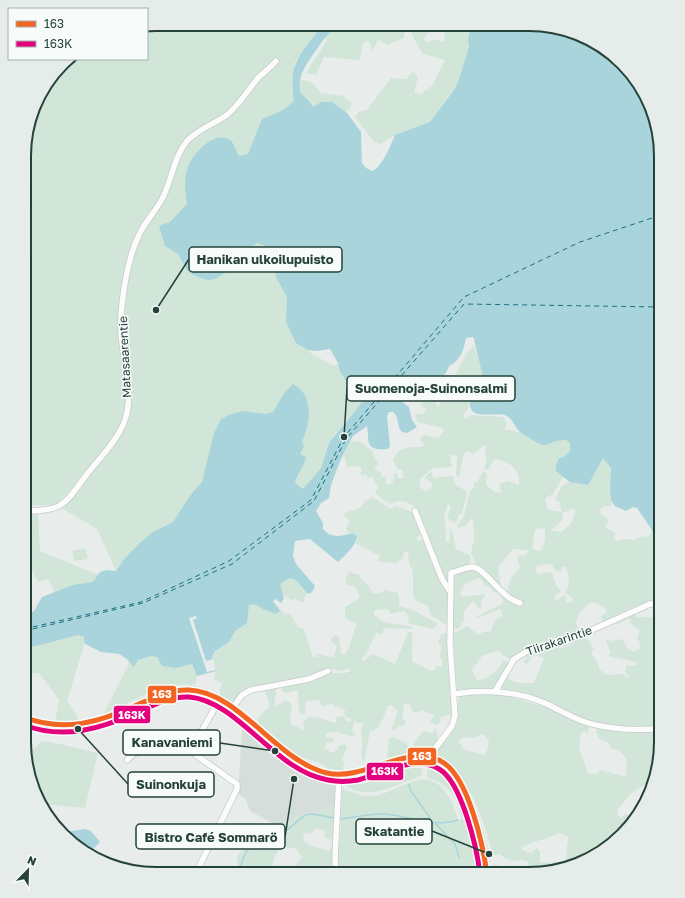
<svg xmlns="http://www.w3.org/2000/svg" width="685" height="898" font-family="'Golos Text',sans-serif">
	<rect width="100%" height="100%" fill="#e8edeb"/>
	<!-- built -->
	<path fill="#d6dedb" d="M242 728 286 760 315 777 337 784 334 806 294 818 278 826 250 811 246 800 238 793Z"/>
	<!-- green -->
	<path fill="#d1e6d8" fill-rule="evenodd" d="M156 24H323L294 64 300 81C310 78 315 86 321 93L345 96 346 99 352 103 350 109 347 110V113L341 117 273 234 316 351 308 350 312 354 334 366 338 363 340 372 382 383 352 414 329 443 321 468 312 480 315 481 203 562 113 572 116 571 97 529 63 509 76 492 73 488 55 505 24 506 25 138 42 90 67 59H147V25Z
		M336 25H406L404 38 387 45 378 40 373 51 368 40 363 43 360 60 324 57 316 75 306 73 327 40 325 37Z
		M412 25H463L470 31V104L404 140 395 135 381 144 375 143 355 117 360 111 367 110 391 78 407 79 413 71 418 77 414 93 421 94 432 86 445 60 423 54 414 39 410 28ZM443 27 445 33 444 42 435 39 426 43 424 38 432 29Z
		M474 345C478 359 487 376 480 391 478 395 474 396 472 400 467 406 471 407 463 415L466 419 471 415 503 417 507 423 505 428 507 430 520 432 530 438 560 435 615 455 612 502 610 506H604L600 510 601 514 609 520 605 527 615 533 614 537 616 541 626 539 635 540 642 536 648 537 652 531 649 526 661 519V602C642 600 619 614 602 622L601 616 607 612 606 609 599 604 592 602C583 607 579 613 576 622L580 633 566 640 523 650 510 659 502 655 499 650 482 656 472 670 477 680C489 679 498 671 503 660L508 662 495 688 457 691 453 634 468 626 478 635 483 632 491 631 495 620 503 616 500 609 478 618 476 617 503 603V600L498 592 495 593 490 587 485 586 480 578C469 581 463 583 460 594L462 597 484 594 485 596 481 601 482 608H479L473 601C468 610 462 606 464 620L459 629 453 628 454 577 457 573 476 566 471 553 474 539 473 519H471L466 525 459 528 457 526 464 516 470 490 474 488V483L477 482 483 472 487 473 486 485 495 492 501 493 499 484 508 481 519 485C521 468 508 461 494 459L489 469H484L487 458 485 455 486 447 483 445 478 451 472 454 467 451 463 455 459 478 456 476 457 456 453 455 450 456 452 467 433 468 420 479V487L426 492 432 487V483L425 477 432 471 433 478 453 476C454 485 458 486 466 491L467 493 462 514H459L456 523H453L447 518 451 507 448 504 444 516 445 520 446 542H449L450 530H452L456 549 469 555 471 560 470 563 455 571 450 586 443 576 418 512C413 504 405 499 395 502 391 503 393 504 389 503 384 501 379 496 375 493L378 486 374 480V477L367 478V474L363 476 360 474 362 468 358 466 347 467 344 455 350 442 359 441 373 451V454L378 463 375 468V470L381 472V477H386V484L389 485 393 482 394 473 397 474 399 479 404 478 402 470 398 469 393 461C397 447 409 447 421 447L425 444 420 440 421 437 424 435 438 438 444 431 443 428 418 422 415 417 417 414H423L427 410 420 405 425 399H429V395L440 387 442 389 435 402 438 407 467 353ZM563 477 570 481 561 487 555 500 560 502 561 512 548 510 545 500 547 497 553 494ZM573 509 575 510C574 521 570 526 561 532L551 530 562 521 563 517 562 513ZM538 528 545 529V540L542 549 538 551 532 548 535 530ZM513 549H517L529 551 525 556 520 555 517 558 520 567 510 580 507 592 500 588 501 586 498 567ZM547 564 553 565V569L561 572 563 567H566C569 576 571 584 565 593L572 597 573 601 568 603 566 601 567 597 564 595 558 600 554 601 556 594 562 592 557 587 552 572 537 574 536 566Z
		M373 497 390 509 396 506 413 512 422 532 416 539 418 541 422 540 425 541 449 593V621L446 625 430 615 428 606 415 600 413 596V570L409 564 408 551 404 552 403 558 396 563 379 562 377 561 380 556 357 544 355 543 357 539 355 534 348 532 346 528 350 521 343 514 344 513 360 508 365 501Z
		M38 514 40 551 96 574H99L105 593 59 615 52 585H50L48 579 38 582 29 564 24 563V516Z
		M85 548 88 559 74 561 72 551Z
		M262 553 296 580 307 592 303 603 295 599 291 600 283 594V596Z
		M349 572 360 575 361 579 368 585 373 593H380L385 590 398 593 399 597V606L413 610 438 624 433 629 408 623 409 616 404 611 391 614 387 609 374 610V615L384 622 413 627 411 629 384 628 382 635 376 633 366 654 362 658 364 661 373 654 395 664 408 632H412C413 640 411 657 413 662L432 671 435 670 436 666H442V659L440 658 441 645 438 644 441 634 448 633 453 715H448L441 717 440 722 435 725 430 721 434 716C431 713 426 713 422 710L417 713 413 712 410 705 404 703 402 718 406 721 403 726H399L394 731 392 728 398 711 391 705H388L383 719 377 729 370 731 364 763C359 754 364 743 361 734L363 723 354 722 352 732 355 734 353 737C344 735 334 729 326 734V737L335 738 333 742 326 743 325 748 332 753 335 752 339 746 345 744 347 747 342 760 344 763 343 772 329 770 320 763 296 755 258 725C256 714 266 712 270 706L264 688 276 687C277 693 274 698 275 707L285 701 290 702C294 710 288 717 291 724L304 730 305 729 303 725C306 709 325 721 335 723L337 720 334 718 343 716 347 721 351 722V719L345 717 344 711 347 710 340 708 339 706 335 707 333 704 322 706 319 700 307 701 305 703 306 713 302 714 299 711 298 690 285 693 281 690 284 686 329 673H345L351 671 350 668 341 671 328 668 299 680 272 685 252 686 242 692 233 703 220 695V689L222 684 214 679 216 671 212 657 238 605 273 601 285 614 290 613 298 627 304 629 313 657H317V654L331 657 334 656 337 646 331 641 332 638 336 635 339 636 341 654 344 655C352 647 351 634 357 624L345 618V607L360 598 356 588 346 584 345 580Z
		M634 613 637 617H661V728C636 728 611 728 587 721 568 715 550 703 531 696 523 692 509 693 502 688V684L508 672H510L507 678C515 684 525 683 534 683L544 658 533 655 528 663 525 664 524 662 527 654 548 647 561 648 571 645 583 637 589 641 594 649 591 653 597 662 600 670 607 675 623 674 628 678 629 676 625 671 627 665 636 666 637 662 607 656 611 653 606 642 607 639 612 641 622 639 628 649 633 652 638 650 641 646 637 637 640 631 630 623 629 618 617 625 615 622Z
		M55 630 87 636 67 701 80 721 55 723 59 700 39 673 24 674V639Z
		M183 642 197 676 195 685H165L103 715 129 663 127 659Z
		M495 692 545 707 589 727 588 733 581 732 579 748 588 773 597 774 601 770 626 777 627 759 619 751 611 748 610 744 599 738 596 732 598 728 611 731H661V751L649 786 646 784 632 793 617 810 618 815 621 818 626 814 630 817H637L600 850 593 851 592 857 588 860 564 866C567 856 566 846 569 837L559 833C547 839 534 841 522 847V850L531 853 537 848 540 852V863L558 862 561 863V867L538 872 528 869V862C517 857 512 866 500 854L493 856C485 823 468 768 434 754L456 727 459 696ZM483 734 489 741 487 751 484 755 464 749 459 742 463 737 473 738Z
		M436 728 438 740C427 753 427 754 410 754 412 745 418 736 425 730L426 732 433 733Z
		M393 737 406 743 408 747 406 756 387 760 389 739Z
		M47 741 98 753 85 808 41 804 37 799 27 755 41 742Z
		M428 760 443 767 453 779 471 816 480 844 483 868 442 869 440 874 290 873 302 857 295 848 279 849 273 861 272 873H219L223 867 238 873 237 856 261 834 294 818 334 806V841L340 843 342 789C352 791 360 797 371 796 389 795 402 783 418 780 442 776 454 802 458 820H461C460 799 447 782 427 778ZM316 828 325 831 324 836 333 841 329 851 312 846 303 841 304 833 310 834Z
		M291 761 331 778 332 780 320 778Z
		M421 761 423 762 421 776C401 782 381 796 358 791 352 790 347 786 341 783L342 779 354 777 388 765Z"/>
	<!-- water -->
	<path fill="#a9d4db" d="M323 24 336 25C327 35 301 67 300 81 299 85 300 89 300 93L309 101 313 107 321 102H332L347 113 361 132 362 163 366 168 373 171C385 162 389 148 395 135L430 122 452 93 458 83 469 47 468 40 470 31 463 25H547L603 46 647 97 661 155V553L654 533 637 508 633 507 626 511 615 506 611 500 610 489 611 468 603 458 588 485 570 482 556 471V465L559 458 564 457 570 451V443L566 440C557 439 548 445 543 445 539 444 521 433 519 431 514 425 512 418 505 415 494 412 468 421 470 402L479 393 482 382V373L474 339 473 337 466 338C464 350 460 361 449 366L446 373 420 395 392 394 409 407 412 420 417 427 407 433 402 432C396 426 400 417 393 412H389L387 416 390 446 388 449C363 451 370 441 367 426L353 436 340 461 331 485 329 498 321 503 316 511 323 523V529C332 539 341 536 353 533L357 536C356 546 345 555 338 562L310 539 295 541 293 556 296 564 315 586 312 592 308 594 296 580 290 578 280 584 284 598 281 603 276 599 273 601 280 611 276 614 263 609 255 604 249 605 247 623 235 631 229 642 215 651 212 657 216 671 197 676 192 664 176 668 162 666 157 657 151 656 138 660 134 667 127 659 119 654 101 652 85 644 84 637 78 635 36 646 24 647V617L34 611 42 597 73 585 93 582 100 572 107 570 116 571 126 557 141 542 153 532 173 522 192 493 202 482 214 433 221 419 229 415 242 411 267 414 273 412 285 392 293 384C314 394 311 424 302 441L304 446 300 454 306 457C304 467 297 474 295 483L303 489 321 468 329 443 363 401 375 390V385L347 382 340 372 338 363 330 349 316 351 308 350 296 343 286 322 287 297 276 277 274 255 263 245 257 243C245 252 224 281 208 280 201 279 194 275 188 272L178 254 165 246 159 226 170 222 187 204C185 192 184 181 187 170 190 156 214 129 230 140 234 143 236 151 239 156L248 154 262 119 283 110 294 101C288 61 301 55 323 24Z
		M85 829 91 831 100 842 88 854 82 852 65 832Z"/>
	<!-- pier -->
	<path fill="#e8edeb" d="M196 616 197 618 193 620 206 661 213 659 216 670 207 672 189 618Z"/>
	<g fill="none" stroke-linecap="round" stroke-linejoin="round">
		<!-- stream -->
		<path stroke="#a9d4db" stroke-width="1.5" d="M409 785 411 791 433 822
			M340 819C354 818 371 813 385 814 408 816 436 828 458 820
			M435 823 455 844 459 857
			M240 873C243 837 265 844 288 829 295 825 302 814 310 814 318 814 327 817 335 818"/>
		<!-- ferry -->
		<path stroke="#1c6f80" stroke-width="1" stroke-dasharray="5 4" stroke-linecap="butt" d="M24 629 141 602 229 561 311 500 344 437 464 297 580 242 661 215
			M24 631 143 603 232 564 314 501 346 439 464 304 661 307"/>
		<!-- minor casing -->
		<g stroke="#c5cac8" stroke-width="7">
			<path id="minor" d="M24 511C64 511 64 505 87 474 99 459 115 443 123 425 136 396 123 363 121 332 120 305 127 259 139 235 145 222 155 212 162 199 172 181 173 158 187 141 198 129 214 124 227 115 240 104 248 90 258 78 264 72 271 67 276 61
				M415 511 442 579 451 593
				M496 690 514 659 531 649 565 642 650 604H661
				M454 694C487 689 519 691 549 705 561 711 573 718 585 722 610 730 635 730 661 729
				M232 709 242 695 251 690 309 679 328 671
				M190 751 237 784V789L196 873
				M428 758 452 726 455 716 450 644 451 573C458 571 466 567 473 567 485 568 502 599 520 603
				M127 760C141 742 170 750 190 751L220 699
				M487 870 496 869 528 874
				M336 873 335 858 339 775"/>
		</g>
		<!-- tertiary casing -->
		<g stroke="#c5cac8" stroke-width="8">
			<path id="tertiary" d="M24 717C54 732 91 726 121 712 143 703 163 690 189 690 224 690 260 735 289 754 300 762 314 769 327 773 363 785 408 740 444 763 467 779 485 846 487 874"/>
		</g>
		<!-- minor -->
		<use href="#minor" stroke="#fcfcfc" stroke-width="5.5"/>
		<!-- tertiary -->
		<use href="#tertiary" stroke="#fcfcfc" stroke-width="7"/>
		<!-- bus-1 casing -->
		<g stroke="#f7fbf9" stroke-width="8">
			<path id="bus-1" d="M24 717C64 733 100 722 137 705 153 698 171 689 189 690 240 692 276 761 327 773 365 782 410 740 444 763 469 780 483 845 487 874"/>
		</g>
		<!-- bus-2 casing -->
		<g stroke="#f7fbf9" stroke-width="8">
			<path id="bus-2" d="M24 725C63 740 101 729 138 712 153 705 171 696 189 697 239 701 274 771 328 780 338 782 347 782 358 780 383 774 414 754 439 769 462 782 477 849 480 874"/>
		</g>
		<!-- bus-1 -->
		<use href="#bus-1" stroke="#f26522" stroke-width="5"/>
		<!-- bus-2 -->
		<use href="#bus-2" stroke="#e5007d" stroke-width="5"/>
	</g>
	<g text-anchor="middle" stroke-width="3" stroke-linejoin="round" paint-order="stroke">
		<!-- street labels -->
		<g font-size="12" fill="#24423a" stroke="#f7fbf9">
			<text transform="translate(125 357) rotate(-93)" y="4">Matasaarentie</text>
			<text transform="translate(559 641) rotate(-19)" y="4">Tiirakarintie</text>
		</g>
	</g>
	<!-- crop -->
	<path d="M0 0H685V898H0ZM156 31H529A125 125 0 0 1 654 156V742A125 125 0 0 1 529 867H156A125 125 0 0 1 31 742V156A125 125 0 0 1 156 31Z" fill="#e6ecea" fill-rule="evenodd"/>
	<path fill="none" stroke="#24423a" stroke-width="2" d="M156 31H529A125 125 0 0 1 654 156V742A125 125 0 0 1 529 867H156A125 125 0 0 1 31 742V156A125 125 0 0 1 156 31Z"/>
	<!-- callouts -->
	<path fill="none" stroke="#24423a" stroke-width="1.5" d="M156 310L189 259M344 437L347 388M275 751L220 743M78 729L128 784M489 854L432 831M294 779L285 837"/>
	<g fill="#24423a" stroke="#f7fbf9" stroke-width="1.5">
		<circle cx="156" cy="310" r="4"/>
		<circle cx="344" cy="437" r="4"/>
		<circle cx="275" cy="751" r="4"/>
		<circle cx="78" cy="729" r="4"/>
		<circle cx="489" cy="854" r="4"/>
		<circle cx="294" cy="779" r="4"/>
	</g>
	<g fill="#f7fbf9" stroke="#24423a" stroke-width="1.5">
		<rect x="189" y="247" width="153" height="25" rx="4"/>
		<rect x="347" y="376" width="168" height="25" rx="4"/>
		<rect x="123" y="730" width="97" height="25" rx="4"/>
		<rect x="128" y="772" width="86" height="25" rx="4"/>
		<rect x="356" y="819" width="76" height="25" rx="4"/>
		<rect x="136" y="824" width="149" height="25" rx="4"/>
	</g>
	<g font-size="13" text-anchor="middle" font-weight="bold" fill="#24423a">
		<text x="265" y="264">Hanikan ulkoilupuisto</text>
		<text x="431" y="393">Suomenoja-Suinonsalmi</text>
		<text x="172" y="747">Kanavaniemi</text>
		<text x="171" y="789">Suinonkuja</text>
		<text x="394" y="836">Skatantie</text>
		<text x="211" y="842">Bistro Café Sommarö</text>
	</g>
	<g stroke="#f7fbf9" stroke-width="1.5">
		<rect x="147" y="685" width="30" height="19" rx="4" fill="#f26522"/>
		<rect x="113" y="705" width="38" height="19" rx="4" fill="#e5007d"/>
		<rect x="407" y="747" width="30" height="19" rx="4" fill="#f26522"/>
		<rect x="366" y="762" width="38" height="19" rx="4" fill="#e5007d"/>
	</g>
	<g font-size="11" text-anchor="middle" font-weight="bold" fill="#fff">
		<text x="162" y="698">163</text>
		<text x="132" y="719">163K</text>
		<text x="422" y="760">163</text>
		<text x="385" y="775">163K</text>
	</g>
	<!-- legend -->
	<rect x="8" y="8" width="140" height="52" fill="#f7fbf9" stroke="#a3b1ad"/>
	<rect x="16" y="21" width="20" height="6" fill="#f26522" stroke="#a3b1ad"/>
	<text x="44" y="28" font-size="12" fill="#24423a">163</text>
	<rect x="16" y="41" width="20" height="6" fill="#e5007d" stroke="#a3b1ad"/>
	<text x="44" y="48" font-size="12" fill="#24423a">163K</text>
	<!-- north arrow -->
	<g transform="translate(28 870) rotate(23)" stroke="#f7fbf9" stroke-width="3" paint-order="stroke">
	<path d="M0-3L7 15L0 10L-7 15Z" fill="#24423a"/>
	<text y="-6" font-size="11" font-weight="bold" text-anchor="middle" fill="#24423a">N</text>
	</g>
</svg>
